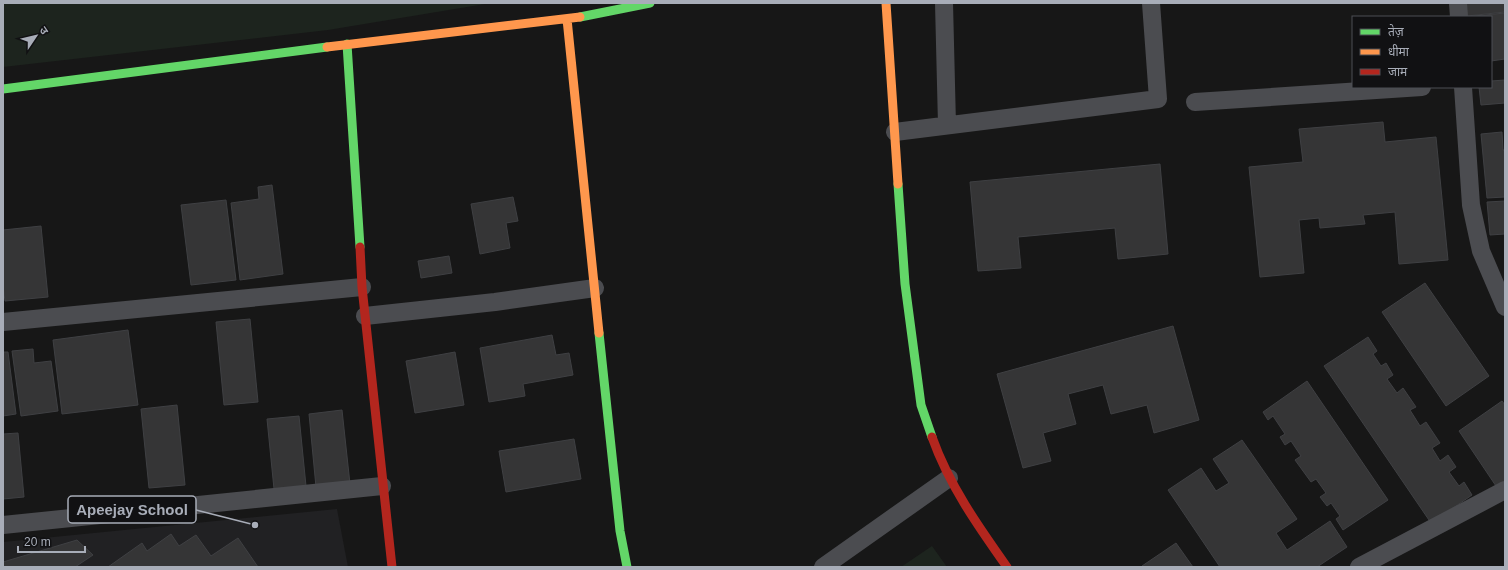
<svg xmlns="http://www.w3.org/2000/svg" width="1508" height="570" font-family="Helvetica,'Noto Sans Devanagari',sans-serif">
	<rect width="100%" height="100%" fill="#171717"/>
	<!-- built -->
	<path fill="#212123" d="M337 509 348 567H3V542Z"/>
	<!-- green -->
	<path fill="#1d241e" d="M3 3H491L328 30 3 67Z
		M932 546 947 567H901Z"/>
	<!-- building -->
	<path fill="#353536" stroke="#3f4043" d="M1466 3H1505V12L1467 16Z
		M1505 13V59L1491 61V17H1464Z
		M1505 80V103L1481 105 1479 87H1491V81Z
		M1383 122 1385 142 1436 137 1448 260 1399 264 1395 212 1363 215 1365 224 1320 228 1319 218 1299 220 1304 273 1260 277 1249 167 1303 162 1299 129Z
		M1502 132 1503 150H1505V197L1487 198 1481 134Z
		M1160 164 1168 254 1118 259 1115 228 1018 237 1021 268 978 271 970 182Z
		M272 185 283 274 240 280 231 203 259 199 258 187Z
		M513 197 518 221 506 223 510 248 480 254 471 204Z
		M226 200 236 280 191 285 181 205Z
		M1505 201V234L1490 235 1487 202Z
		M41 226 48 297 5 301 3 286V230Z
		M449 256 452 273 421 278 418 261Z
		M1425 283 1489 376 1446 406 1382 312Z
		M250 319 258 402 224 405 216 322Z
		M1173 326 1199 420 1154 433 1147 405 1111 414 1103 385 1068 394 1076 424 1043 433 1051 461 1023 468 997 374Z
		M128 330 138 405 62 414 53 340Z
		M552 335 556 355 569 353 573 375 523 384 525 396 489 402 480 348Z
		M1368 337 1377 351 1373 354 1381 366 1386 363 1393 375 1387 379 1397 393 1403 388 1416 407 1410 410 1420 426 1426 422 1440 443 1432 448 1440 461 1448 455 1456 467 1449 472 1459 486 1464 482 1472 495 1431 523 1324 366Z
		M33 349 34 363 51 361 58 411 21 416 12 351Z
		M3 352H8L16 414 3 416Z
		M455 352 464 405 415 413 406 361Z
		M1307 381 1388 500 1343 530 1336 519 1340 516 1331 503 1327 506 1320 497 1326 493 1316 479 1311 482 1295 460 1301 456 1291 441 1285 445 1280 437 1285 434 1273 416 1268 420 1263 412Z
		M1502 401 1505 405V485L1498 489 1459 431Z
		M177 405 185 485 149 488 141 409Z
		M342 410 350 484 316 487 309 414Z
		M299 416 306 486 274 489 267 419Z
		M18 433 24 497 3 499V434Z
		M574 439 581 479 506 492 499 451Z
		M1242 440 1297 519 1276 533 1287 550 1330 521 1347 547 1317 567H1220L1168 490 1201 468 1216 491 1229 483 1213 459Z
		M171 534 179 546 196 535 211 556 238 538 258 567H108L142 543 147 551Z
		M77 540 93 555 75 567H3V562Z
		M1176 543 1193 567H1143L1142 566Z"/>
	<g fill="none" stroke-linecap="round" stroke-linejoin="round">
		<!-- street -->
		<path stroke="#4b4c50" stroke-width="18" d="M944 3 947 125
			M1458 3 1459 17
			M1463 87 1471 205 1481 251 1505 307
			M1195 102 1422 87
			M895 132 1158 99 1151 3
			M365 316 495 302 595 288
			M3 322 362 287
			M3 525 382 486
			M823 567 949 478
			M1359 567 1505 490"/>
		<!-- fast -->
		<path stroke="#63d668" stroke-width="9" d="M580 17 650 3
			M347 44 360 247
			M3 89 327 47
			M898 184 905 284 921 405 932 437
			M599 333 620 531 627 567"/>
		<!-- slow -->
		<path stroke="#ff974d" stroke-width="9" d="M886 3 898 184
			M567 19 599 333
			M327 47 580 17"/>
		<!-- jam -->
		<path stroke="#b3261e" stroke-width="9" d="M360 247 362 287 392 567
			M932 437C949 485 978 526 1007 567"/>
	</g>
	<!-- callouts -->
	<path fill="none" stroke="#a8adb8" stroke-width="1.5" d="M255 525L196 510"/>
	<circle fill="#a8adb8" stroke="#111113" stroke-width="1.5" cx="255" cy="525" r="4"/>
	<rect fill="#111113" stroke="#a8adb8" stroke-width="1.5" x="68" y="496" width="128" height="27" rx="4"/>
	<g font-size="15" text-anchor="middle" font-weight="bold" fill="#a8adb8">
		<text x="132" y="515">Apeejay School</text>
	</g>
	<!-- border -->
	<rect width="1508" height="570" fill="none" stroke="#a8adb8" stroke-width="8"/>
	<!-- legend -->
	<rect x="1352" y="16" width="140" height="72" fill="#111113" stroke="#4d4f55"/>
	<rect x="1360" y="29" width="20" height="6" fill="#63d668" stroke="#4d4f55"/>
	<text x="1388" y="36" font-size="12" fill="#a8adb8">तेज़</text>
	<rect x="1360" y="49" width="20" height="6" fill="#ff974d" stroke="#4d4f55"/>
	<text x="1388" y="56" font-size="12" fill="#a8adb8">धीमा</text>
	<rect x="1360" y="69" width="20" height="6" fill="#b3261e" stroke="#4d4f55"/>
	<text x="1388" y="76" font-size="12" fill="#a8adb8">जाम</text>
	<!-- north arrow -->
	<g transform="translate(36 36) rotate(55)" stroke="#111113" stroke-width="3" paint-order="stroke">
	<path d="M0-3L7 15L0 10L-7 15Z" fill="#a8adb8"/>
	<text y="-6" font-size="11" font-weight="bold" text-anchor="middle" fill="#a8adb8">उ</text>
	</g>
	<!-- scale -->
	<path d="M18 546v6h67v-6" fill="none" stroke="#a8adb8" stroke-width="2"/>
	<text x="24" y="546" font-size="12" fill="#a8adb8" stroke="#111113" stroke-width="3" paint-order="stroke">20 m</text>
</svg>
